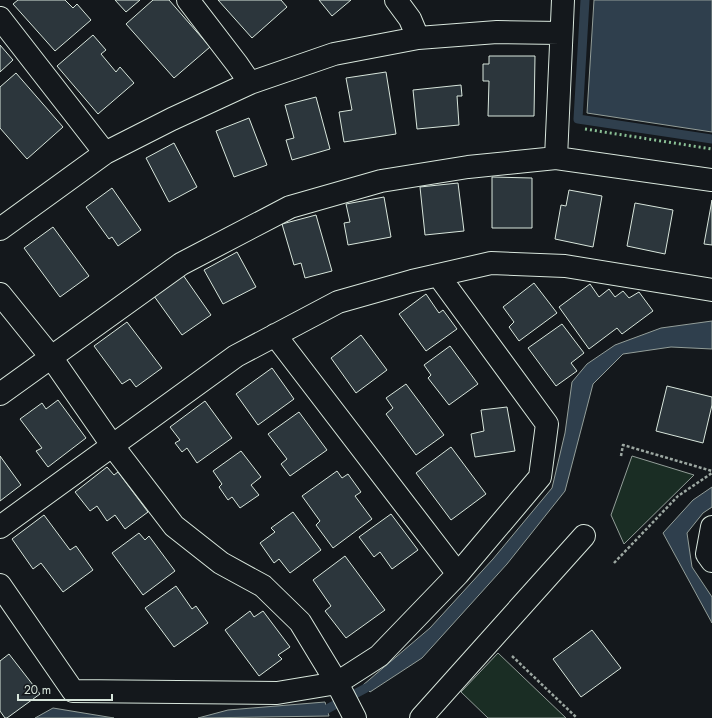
<svg xmlns="http://www.w3.org/2000/svg" width="712" height="718" font-family="Jost,sans-serif">
	<rect width="100%" height="100%" fill="#14181c"/>
	<!-- green -->
	<path fill="#1a2d24" stroke="#939e99" d="M632 456 694 475 624 544 611 515Z
		M498 653 566 718H488L461 692Z"/>
	<!-- water -->
	<path fill="#2f3f4d" stroke="#939e99" d="M594 0H712V132L587 113Z
		M712 321V349L671 347 623 354 593 384 565 491 507 564 422 658 370 692 363 685 430 628 493 559 552 488 565 433 572 382 587 364 615 345 661 328Z
		M712 487V507L703 513 687 533 692 567 712 597V623L663 533 693 500Z
		M325 702 329 716 198 718 228 710Z
		M53 708 114 718H35Z"/>
	<g fill="none" stroke-linecap="round" stroke-linejoin="round">
		<!-- stream -->
		<path stroke="#2f3f4d" stroke-width="9" d="M585 0 578 119 712 139
			M327 709 366 688"/>
	</g>
	<!-- building -->
	<path fill="#2c363c" stroke="#d8e6dc" d="M18 0H65L73 8 77 4 91 20 55 51 13 4Z
		M115 0H140L126 12Z
		M153 0H169L210 47 174 78 126 24Z
		M218 0H281L287 7 252 38Z
		M319 0H351L332 16Z
		M93 35 106 50 101 54 116 72 120 67 134 83 98 114 57 66Z
		M0 45 13 60 0 72Z
		M489 56H535L534 116H488L489 81H483V64H489Z
		M386 72 396 134 344 142 339 112 352 110 346 78Z
		M16 73 63 127 27 159 0 128V87Z
		M461 85 462 96H457L459 125 417 129 413 90Z
		M316 97 330 149 292 160 286 140 294 138 285 105Z
		M249 118 267 165 234 177 216 131Z
		M174 143 197 187 169 202 146 158Z
		M492 177 532 178V228H492Z
		M458 183 464 231 425 235 420 187Z
		M112 188 141 230 118 246 112 237 109 239 86 207Z
		M569 190 602 196 593 247 555 239 561 205 566 206Z
		M384 197 391 237 348 245 344 223 350 222 346 204Z
		M712 200V245L704 244Z
		M635 203 673 210 665 254 627 246Z
		M316 215 332 271 305 278 301 263 294 265 282 224Z
		M53 227 89 276 60 297 24 248Z
		M237 252 256 287 223 304 204 270Z
		M183 275 211 315 182 335 154 296Z
		M534 283 557 313 519 341 509 327 514 322 503 307Z
		M590 284 599 297 609 289 615 297 623 291 629 298 639 292 653 311 622 334 617 328 589 349 559 307Z
		M426 294 439 313 443 310 457 329 426 351 399 314Z
		M127 322 162 368 136 387 130 379 122 384 94 346Z
		M562 324 584 353 571 363 577 371 556 386 528 348Z
		M361 335 387 370 356 393 331 358Z
		M450 346 478 384 449 405 428 378 431 375 424 365Z
		M272 368 294 399 258 425 236 394Z
		M406 384 444 435 416 455 386 414 393 408 386 398Z
		M667 386 712 397V405L703 443 656 431Z
		M58 400 86 438 48 467 36 451 42 448 20 419 42 403 46 409Z
		M205 401 232 438 197 463 187 448 182 452 175 443 180 440 170 427Z
		M507 407 515 451 475 457 471 434 484 431 481 410Z
		M299 412 327 450 290 476 281 464 287 459 268 434Z
		M451 447 486 494 451 520 416 473Z
		M241 451 261 477 251 485 259 495 240 508 232 497 228 500 219 487 222 484 213 471Z
		M0 456 21 485 0 501Z
		M107 467 114 475 118 472 148 512 125 529 115 515 107 521 97 506 90 511 75 492Z
		M337 471 342 478 348 474 361 492 355 496 372 519 333 548 316 525 320 521 302 496Z
		M293 512 321 550 290 573 279 559 274 563 260 543 275 532 271 528Z
		M391 514 418 550 392 569 380 552 374 557 359 537Z
		M44 515 70 550 76 546 93 570 63 592 41 563 33 569 12 539Z
		M139 533 145 540 149 536 175 571 143 595 112 553Z
		M345 556 385 610 346 638 325 611 331 606 313 580Z
		M176 586 192 609 196 606 208 623 174 647 145 608Z
		M250 611 254 617 263 611 290 647 278 655 282 659 259 676 225 630Z
		M592 630 621 668 581 697 553 659Z
		M9 654 40 694 7 718H5L0 711V661Z"/>
	<g fill="none" stroke-linecap="round" stroke-linejoin="round">
		<!-- minor casing -->
		<g stroke="#d8e6dc" stroke-width="24">
			<path id="minor" d="M188 0 237 64 250 83
				M396 0 410 19 418 38
				M0 18 105 153
				M556 158 563 0
				M0 229 105 153 172 119 250 83 334 54 418 38 497 32 560 33
				M0 294 51 357 112 445 174 526 221 563 263 586 300 622 337 683 355 718
				M275 335 458 574
				M0 394 181 264 290 207 381 181 468 167 556 158 712 180
				M0 527 236 356 338 302 412 281 491 263 565 266 712 290
				M712 527 707 554 712 561
				M0 585 73 691 277 693 337 683 379 656 458 574 540 477 547 424 438 275
				M421 718 584 536"/>
		</g>
		<!-- path -->
		<path stroke="#9da8a2" stroke-width="2.5" stroke-dasharray="3 2" stroke-linecap="butt" d="M621 456 623 445 712 471
			M614 563 678 496 712 473
			M512 656 577 718"/>
		<!-- minor -->
		<use href="#minor" stroke="#14181c" stroke-width="22"/>
		<!-- hedge -->
		<path stroke="#8ac095" stroke-width="3" stroke-dasharray="2 3" stroke-linecap="butt" d="M585 129 712 149"/>
	</g>
	<!-- scale -->
	<path d="M18 694v6h94v-6" fill="none" stroke="#d8e6dc" stroke-width="2"/>
	<text x="24" y="694" font-size="12" fill="#d8e6dc" stroke="#14181c" stroke-width="3" paint-order="stroke">20 m</text>
</svg>
